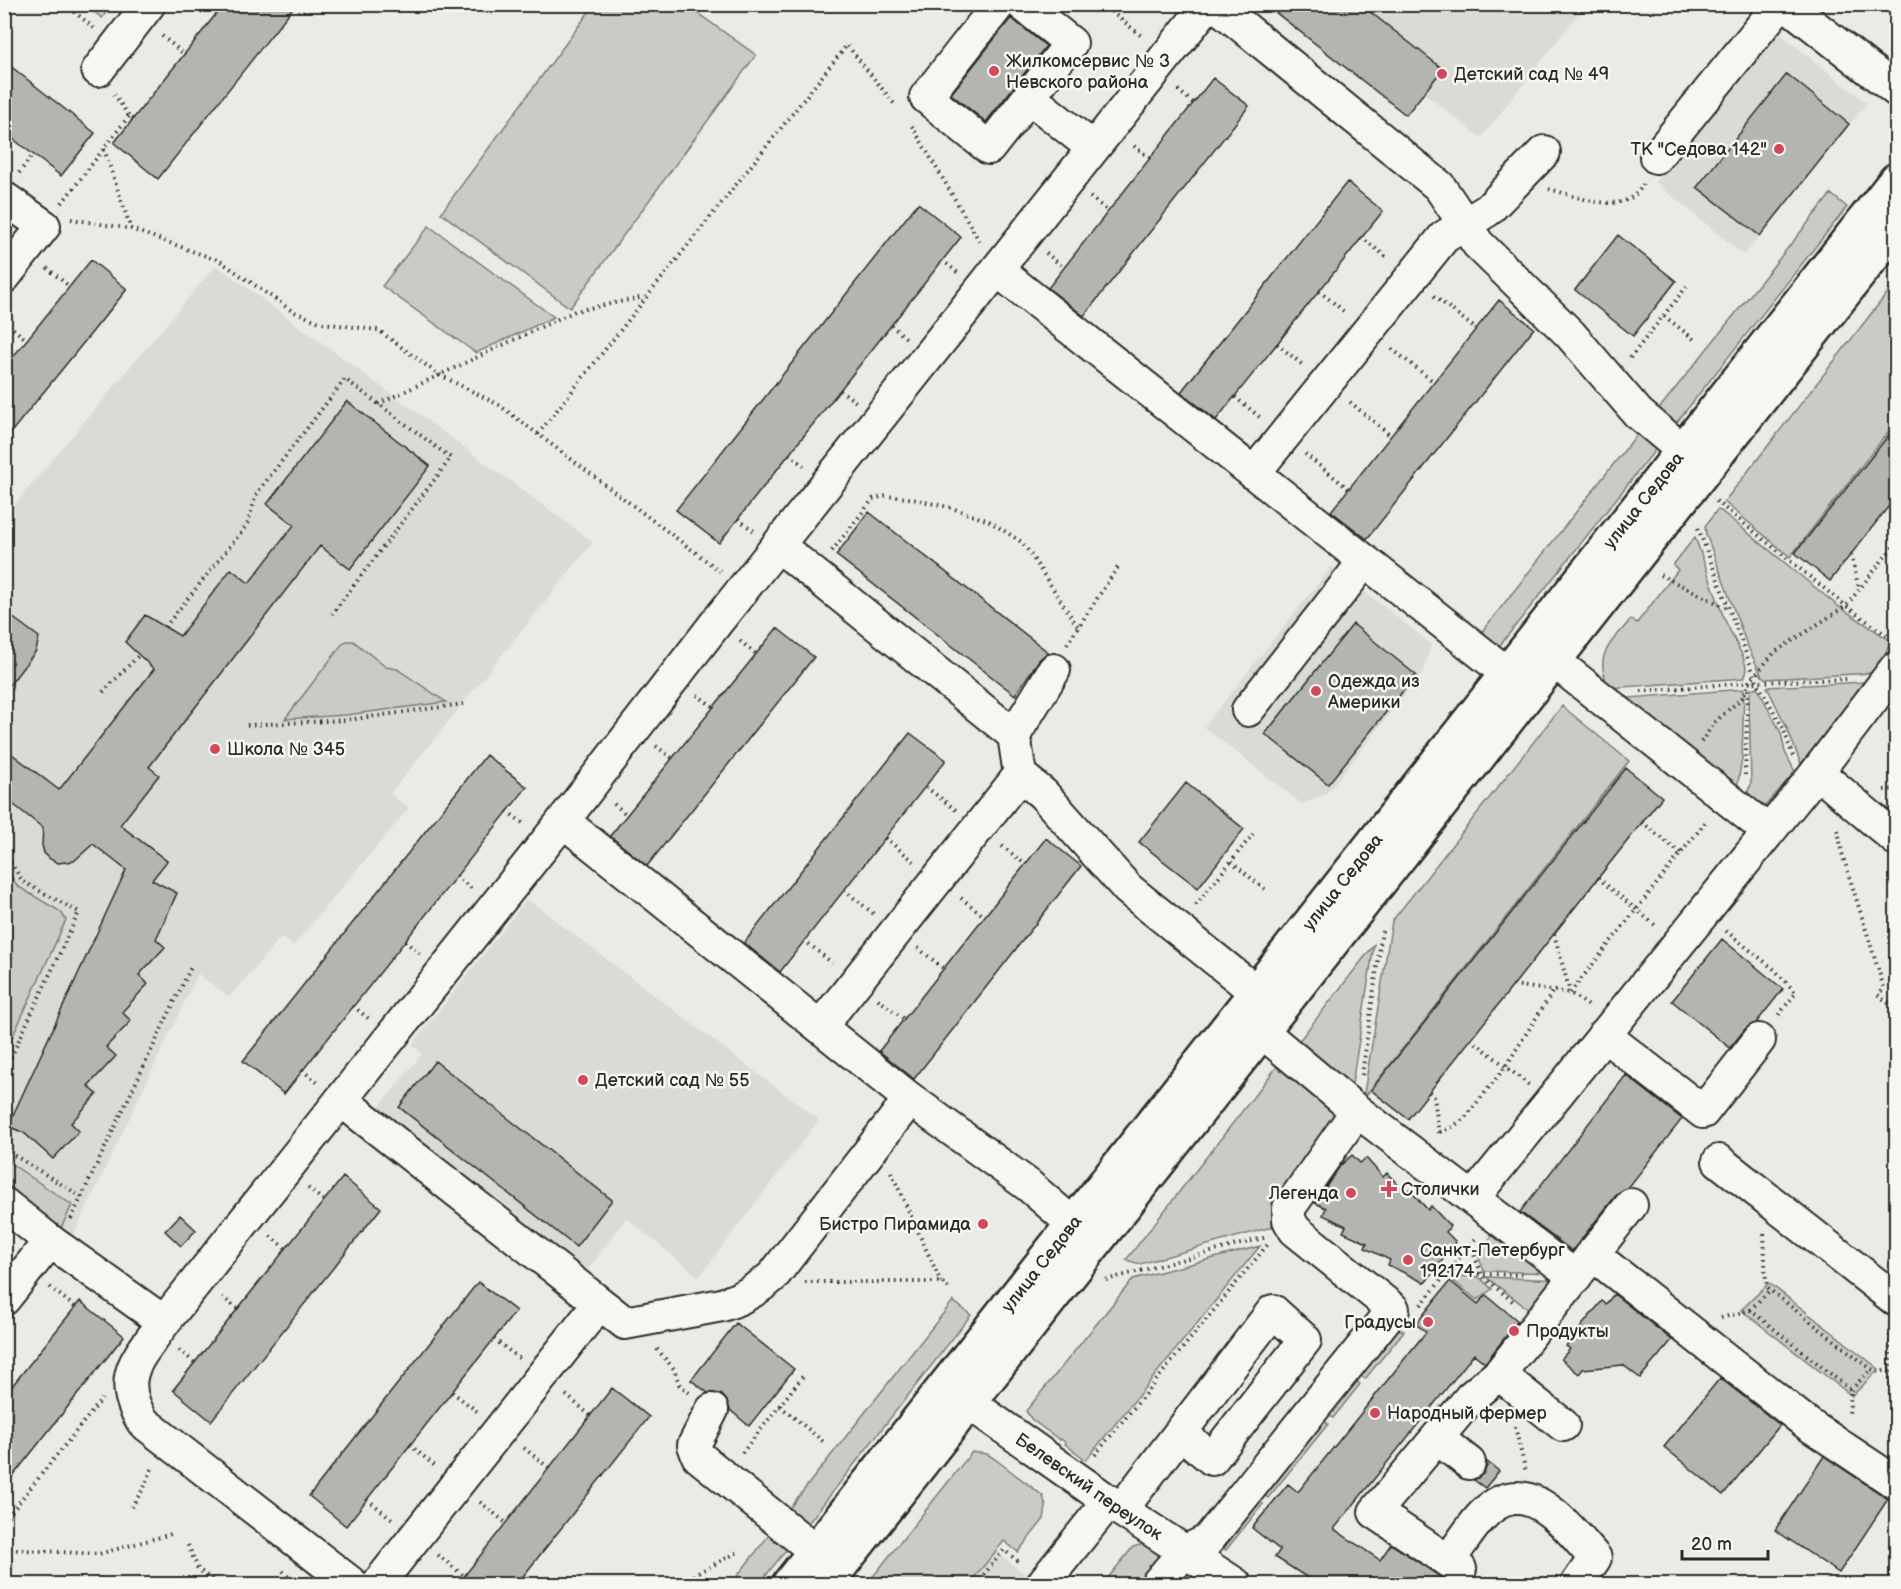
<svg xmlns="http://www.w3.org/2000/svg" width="1901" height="1589" font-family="'Balsamiq Sans',sans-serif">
	<rect width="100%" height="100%" fill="#eaeae6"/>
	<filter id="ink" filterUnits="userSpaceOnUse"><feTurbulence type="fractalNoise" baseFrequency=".0167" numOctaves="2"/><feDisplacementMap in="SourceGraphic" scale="12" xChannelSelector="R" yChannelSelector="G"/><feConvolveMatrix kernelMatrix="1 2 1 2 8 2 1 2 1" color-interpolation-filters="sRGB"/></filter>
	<g filter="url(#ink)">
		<!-- built -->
		<path fill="#dadad6" d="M1268 4 1585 5 1481 138 1424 93 1406 115Z
			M1778 32 1867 103 1744 255 1655 182Z
			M216 265 593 542 390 794 409 808 293 946 281 937 229 997 198 974 73 1236 5 1184 4 517Z
			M1332 566 1431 644 1424 671 1326 794 1302 804 1204 727Z
			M527 899 819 1120 699 1277 626 1218 589 1268 580 1274 382 1119 379 1107 422 1054 412 1045Z
			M996 1551 1037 1584H970Z"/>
		<!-- green -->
		<path fill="#cacac7" stroke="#7a7a79" stroke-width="1.5" d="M85 5H112L102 18Z
			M594 5H686L756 55 570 308 441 213Z
			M1831 194 1847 207 1673 427 1654 415Z
			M429 226 554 317 476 353 382 286Z
			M1896 282V422L1790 557 1724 502Z
			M1642 428 1659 445 1497 649 1477 638Z
			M1717 510 1721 511 1838 606 1891 641 1881 663 1872 673 1766 679 1762 676 1747 645 1706 534 1705 526Z
			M1695 537 1724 618 1743 657 1747 670 1744 678 1609 688C1593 654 1610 645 1631 619L1637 623 1678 570 1673 565Z
			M347 641H353L386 667 397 669 446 702 346 715 285 719 343 643Z
			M1865 682 1801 764 1787 728 1767 687Z
			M1757 687 1781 733 1785 752 1795 772 1765 806 1744 800 1751 784 1749 701 1751 689Z
			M1744 689 1742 758 1736 795 1615 699Z
			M1562 706 1629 761 1363 1099 1392 921Z
			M5 866 17 886 61 912 66 920 5 1053Z
			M1374 945 1351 1090 1295 1046Z
			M1279 1064 1341 1113 1274 1208 1272 1227 1140 1264 1126 1260Z
			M4 1159 72 1205 61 1228 5 1184Z
			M1494 1234 1555 1273 1484 1271 1477 1252Z
			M1260 1246 1086 1460 1065 1444 1066 1443 1061 1439 1060 1440 1032 1420 1026 1411 1133 1279Z
			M1457 1276 1479 1277 1492 1289 1477 1300 1453 1281Z
			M1486 1277 1560 1280 1536 1315Z
			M1769 1283 1879 1369 1852 1396 1741 1310Z
			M953 1301 971 1315 803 1530 784 1515Z
			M1395 1329 1404 1331 1365 1379 1357 1373Z
			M1352 1377 1360 1384 1333 1418 1324 1412Z
			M1320 1417 1328 1424 1268 1498 1260 1492Z
			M972 1452 987 1454 995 1459 1043 1496 1046 1507 1044 1519 1018 1552 1004 1541 969 1584H867Z
			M1255 1499 1263 1504 1226 1550 1218 1544Z
			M773 1530 791 1544 759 1584H731Z
			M1146 1545 1161 1555 1159 1564 1143 1584H1103L1133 1547 1140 1545Z"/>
		<!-- building -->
		<path fill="#b4b4b1" stroke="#2b2b2b" stroke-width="1.5" d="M224 4H296L158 179 114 143Z
			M1265 4H1360L1443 69 1406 115Z
			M1011 18 1046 46 986 122 951 94Z
			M4 61 95 133 61 176 4 132Z
			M1787 74 1849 124 1760 236 1697 187Z
			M1213 78 1249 106 1084 316 1048 288Z
			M1347 182 1383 211 1216 420 1181 392Z
			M918 203 961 237 719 543 676 510Z
			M1618 235 1676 281 1633 336 1575 290Z
			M91 260 127 289 4 441V368Z
			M1499 300 1534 328 1367 539 1331 511Z
			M347 401 430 466 350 569 320 546 149 767 159 775 120 825 167 861 152 880 177 893 156 939 165 947 139 975 148 984 122 1012 131 1021 106 1047 116 1056 88 1086 97 1094 71 1123 79 1131 53 1159 24 1133 8 1126 126 870 93 844 74 861 58 863 50 859 44 853 42 845 43 828 4 797V748L59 790 154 669 125 642 145 615 180 636 231 569 249 583 294 525 267 504Z
			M1896 426V497L1830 581 1795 553Z
			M869 512 1048 652 1039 660 1015 695 836 555Z
			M4 611 39 637 36 651 4 692Z
			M1353 624 1416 675 1328 784 1265 734Z
			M777 628 814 657 647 866 610 836Z
			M910 733 946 760 780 972 744 943Z
			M486 755 527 787 284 1094 243 1061Z
			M1626 768 1662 797 1408 1119 1371 1090Z
			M1186 783 1244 829 1198 888 1139 842Z
			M1046 838 1081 866 914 1079 879 1051Z
			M1722 939 1783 989 1756 1023 1745 1029 1730 1048 1672 1001Z
			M435 1061 612 1200 576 1247 399 1107Z
			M1626 1075 1682 1119 1628 1188 1617 1194 1572 1251 1520 1212Z
			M1352 1155 1360 1163 1366 1158 1383 1177 1387 1173 1405 1192 1409 1189 1428 1210 1431 1206 1450 1226 1446 1232 1456 1242 1425 1283 1388 1265 1390 1260 1365 1248 1367 1243 1343 1232 1346 1226 1323 1215 1326 1208 1315 1203 1340 1166Z
			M343 1177 381 1208 211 1421 173 1390Z
			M180 1215 196 1230 181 1246 165 1231Z
			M1450 1281 1478 1304 1486 1295 1518 1321 1485 1363 1474 1354 1334 1529 1380 1560 1391 1544 1451 1584H1317L1275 1557 1280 1550 1252 1528 1288 1484 1298 1492 1426 1332 1416 1324Z
			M478 1282 516 1311 346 1526 309 1496Z
			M1614 1294 1672 1340 1640 1378 1623 1365 1583 1369 1579 1374 1561 1359 1570 1349 1566 1346 1584 1323 1602 1301 1606 1304Z
			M80 1301 124 1336 4 1487V1396Z
			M736 1323 794 1369 749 1426 730 1410 727 1401 721 1394 708 1393 691 1380Z
			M1720 1378 1780 1425 1723 1495 1664 1447Z
			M612 1388 649 1417 517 1584H458Z
			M1824 1456 1888 1499 1839 1573 1775 1530Z
			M1486 1461 1499 1471 1485 1488 1474 1480 1483 1474 1487 1466Z"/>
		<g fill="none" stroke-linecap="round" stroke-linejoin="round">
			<!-- minor casing -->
			<g stroke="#2b2b2b" stroke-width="36">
				<g id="minor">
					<path d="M999 4 926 97 989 148 1071 43 1022 4"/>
					<path d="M1215 4 1439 186 1478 244 1570 334 1638 413 1704 468"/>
					<path d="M1786 4 1896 90"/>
					<path d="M98 70 149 4"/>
					<path d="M1029 97 1093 148"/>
					<path d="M1656 157 1780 4"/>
					<path d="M4 198 44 226 4 277"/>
					<path d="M997 270 1528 690"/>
					<path d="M1254 473 1444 237 1488 210 1544 152"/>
					<path d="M779 546 1014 735 1020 775 1043 794 1128 889 1276 1008"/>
					<path d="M1534 645 1768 831"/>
					<path d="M1248 710 1364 562"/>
					<path d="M1014 735 1054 670"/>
					<path d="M1817 772 1896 839"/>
					<path d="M563 821 910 1099 1028 1185 1094 1242"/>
					<path d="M1242 1015 1357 1111 1576 1277"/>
					<path d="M821 1026 1020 775"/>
					<path d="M1604 1035 1703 1112 1759 1040"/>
					<path d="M341 1100 625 1323 722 1305C741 1299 758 1289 773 1276L910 1099"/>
					<path d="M1719 1161 1896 1300"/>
					<path d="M1473 1198 1817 772 1896 668"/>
					<path d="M4 1204 50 1241 164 1322"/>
					<path d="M1592 1254 1809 1425 1896 1483"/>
					<path d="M4 1299 50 1241"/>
					<path d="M1499 1374 1563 1425"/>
					<path id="s1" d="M948 1388 1121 1510 1235 1584"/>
					<path d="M712 1410 694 1445 698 1456 835 1567"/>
					<path d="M1437 1438 1469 1463"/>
					<path d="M1121 1510 1273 1311 1305 1340 1212 1459 1181 1433"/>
					<path d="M1448 1561C1459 1547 1469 1530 1481 1517 1525 1468 1567 1526 1595 1558L1577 1584"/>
					<path d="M1460 1569 1375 1512 1471 1397 1499 1374 1631 1205"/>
					<path d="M1044 1582 1109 1501"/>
					<path d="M352 1584 143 1422C115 1377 138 1359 164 1322L563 821 716 623 1208 4"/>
					<path d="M378 1584 599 1304"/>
					<path d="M1157 1584 1184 1552 1207 1541 1393 1309 1295 1230 1289 1220V1208L1357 1111"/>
				</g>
			</g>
			<!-- major casing -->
			<g stroke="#2b2b2b" stroke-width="38">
				<g id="major">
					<path id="s2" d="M789 1584 1896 180"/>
					<path d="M826 1584 1896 227"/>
				</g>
			</g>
			<!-- path -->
			<path stroke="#2b2b2b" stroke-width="4" stroke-dasharray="1.5 4.5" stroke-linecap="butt" d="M65 4 95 29
				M1102 4 1144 38
				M162 36 184 54
				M1178 90 1193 103
				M114 94 129 116 133 119
				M912 126 981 244
				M1134 146 1150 158
				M104 149 131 229
				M19 173 33 155
				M1549 189C1578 196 1626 219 1643 184
				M1090 197 1108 211
				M62 203 129 116
				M71 219 131 229 220 261 292 311 322 323 378 330 438 374 499 405 720 571
				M1361 237 1389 259
				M1046 253 1064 268
				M942 260 958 273
				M47 268 70 287
				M1319 291 1346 313
				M1434 296 1476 329
				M1664 316 1695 340
				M4 321 27 340
				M891 325 906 338
				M1277 344 1304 366
				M1392 349 1434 382
				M1630 358 1687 286
				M840 390 856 402
				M1235 397 1262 419
				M1350 402 1391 436
				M378 404 575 311 644 297
				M538 434 847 45 896 106
				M789 454 805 467
				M1305 454 1349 489
				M1716 501 1846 606 1892 639
				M1893 501 1896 504
				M738 519 754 531
				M1698 528 1757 682 1783 728 1793 756
				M832 551 873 499 885 496 908 498 952 508 989 521 1023 543 1078 627
				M1851 555 1859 589
				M1660 575 1729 609
				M165 627 247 525 257 493 345 379 451 458 332 614
				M740 641 756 654
				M1067 644 1118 567
				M1641 691 1757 682 1849 679
				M103 692 139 655
				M697 695 714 707
				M247 725 347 720 463 704
				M1701 742 1715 722 1744 696 1749 682 1775 652 1846 606 1896 543
				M656 746 672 758
				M1745 775 1748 689
				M926 787 956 810
				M1884 790 1896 789
				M614 804 627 815
				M507 811 524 824
				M1642 822 1681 854
				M1838 830 1842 853 1884 988 1878 995 1896 1009
				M885 838 915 862
				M1002 846 1025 864
				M4 852 23 882 79 912 4 1072
				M1231 862 1266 890
				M456 876 472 889
				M1598 878 1655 925
				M844 890 874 914
				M961 898 984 916
				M1196 905 1253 834
				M1726 931 1775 970 1796 993 1776 1018
				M1554 934 1570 992
				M804 940 832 963
				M405 941 420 954
				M918 948 943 968
				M1513 985 1570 993 1589 1006
				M1570 993 1708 819
				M878 999 904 1019
				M353 1006 369 1019
				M1471 1039 1529 1085
				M302 1070 318 1083
				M1362 1075 1382 931
				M1429 1092 1434 1097 1439 1133
				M1440 1132 1452 1127 1464 1119 1506 1066 1553 991
				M4 1149 82 1197
				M891 1172 941 1282
				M308 1188 324 1201
				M71 1219 191 967
				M1764 1234 1766 1284 1770 1290 1871 1369 1879 1372 1896 1368
				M270 1236 286 1249
				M1470 1244 1483 1277 1516 1304
				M1448 1273 1524 1275
				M1106 1280 1267 1237
				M805 1282H941L949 1288
				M50 1287 75 1307
				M222 1297 238 1309
				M1421 1305 1475 1239
				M1750 1310 1770 1290
				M1721 1318 1750 1310 1851 1390 1849 1415
				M1890 1329 1891 1445
				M494 1339 520 1359
				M657 1349 674 1369 679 1384 689 1393
				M179 1350 195 1363
				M1851 1390 1871 1369
				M452 1392 478 1412
				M566 1395 591 1416
				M780 1406 825 1443
				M1515 1427 1526 1472
				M410 1445 435 1466
				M524 1448 549 1468
				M742 1453 804 1375
				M1095 1455 1269 1243
				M367 1499 392 1519
				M480 1502 506 1523
				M131 1507 144 1488 153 1466
				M4 1521 102 1399
				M188 1545 198 1569 218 1584
				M4 1549 99 1554 171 1534
				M438 1555 464 1576
				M283 1571 295 1584
				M677 1584 740 1551
				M976 1584 1004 1550 1020 1563"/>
			<!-- minor -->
			<use href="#minor" stroke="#f6f6f2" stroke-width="32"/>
			<!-- major -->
			<use href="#major" stroke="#f6f6f2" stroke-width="33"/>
		</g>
	</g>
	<!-- markers -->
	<g fill="#d1495b" stroke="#f6f6f2" stroke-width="2">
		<circle cx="994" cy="71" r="6"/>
		<circle cx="1442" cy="74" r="6"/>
		<circle cx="1779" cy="149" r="6"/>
		<circle cx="1316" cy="691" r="6"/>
		<circle cx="215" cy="749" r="6"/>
		<circle cx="583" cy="1080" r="6"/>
		<path d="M1386 1180h6v6h6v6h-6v6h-6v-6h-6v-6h6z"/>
		<circle cx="1351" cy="1193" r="6"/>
		<circle cx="983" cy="1224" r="6"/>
		<circle cx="1408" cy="1260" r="6"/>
		<circle cx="1428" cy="1322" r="6"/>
		<circle cx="1514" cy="1331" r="6"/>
		<circle cx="1375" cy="1413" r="6"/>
	</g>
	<g text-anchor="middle" stroke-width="5" stroke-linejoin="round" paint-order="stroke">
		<!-- poi labels -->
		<g font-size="18" fill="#2b2b2b" stroke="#f6f6f2" text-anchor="start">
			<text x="1006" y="67">Жилкомсервис № 3<tspan x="1006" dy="21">Невского района</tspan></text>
			<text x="1454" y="80">Детский сад № 49</text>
			<text x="1767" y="155" text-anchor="end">ТК "Седова 142"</text>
			<text x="1328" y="687">Одежда из<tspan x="1328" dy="21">Америки</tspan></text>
			<text x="227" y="755">Школа № 345</text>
			<text x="595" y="1086">Детский сад № 55</text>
			<text x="1401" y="1195">Столички</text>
			<text x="1339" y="1199" text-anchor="end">Легенда</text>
			<text x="971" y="1230" text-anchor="end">Бистро Пирамида</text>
			<text x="1420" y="1256">Санкт-Петербург<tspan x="1420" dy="21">192174</tspan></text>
			<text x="1416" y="1328" text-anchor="end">Градусы</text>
			<text x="1526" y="1337">Продукты</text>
			<text x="1387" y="1419">Народный фермер</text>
		</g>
		<!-- street labels -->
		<g font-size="18" fill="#2b2b2b" stroke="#f6f6f2">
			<text dy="6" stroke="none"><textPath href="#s2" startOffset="1380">улица Седова</textPath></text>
			<text dy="6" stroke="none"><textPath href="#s2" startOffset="894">улица Седова</textPath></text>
			<text dy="6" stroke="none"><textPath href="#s2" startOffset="408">улица Седова</textPath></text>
			<text dy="6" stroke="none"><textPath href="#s1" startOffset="172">Белевский переулок</textPath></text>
		</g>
	</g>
	<!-- margin -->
	<rect width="1901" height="1589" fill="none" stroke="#f6f6f2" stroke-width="24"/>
	<rect x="12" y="12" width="1877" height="1565" fill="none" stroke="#2b2b2b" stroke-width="2" filter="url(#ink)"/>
	<!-- scale -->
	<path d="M1682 1550v9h86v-9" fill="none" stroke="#2b2b2b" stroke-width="3"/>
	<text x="1691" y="1550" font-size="18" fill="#2b2b2b" stroke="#f6f6f2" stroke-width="4.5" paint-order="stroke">20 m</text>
</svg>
